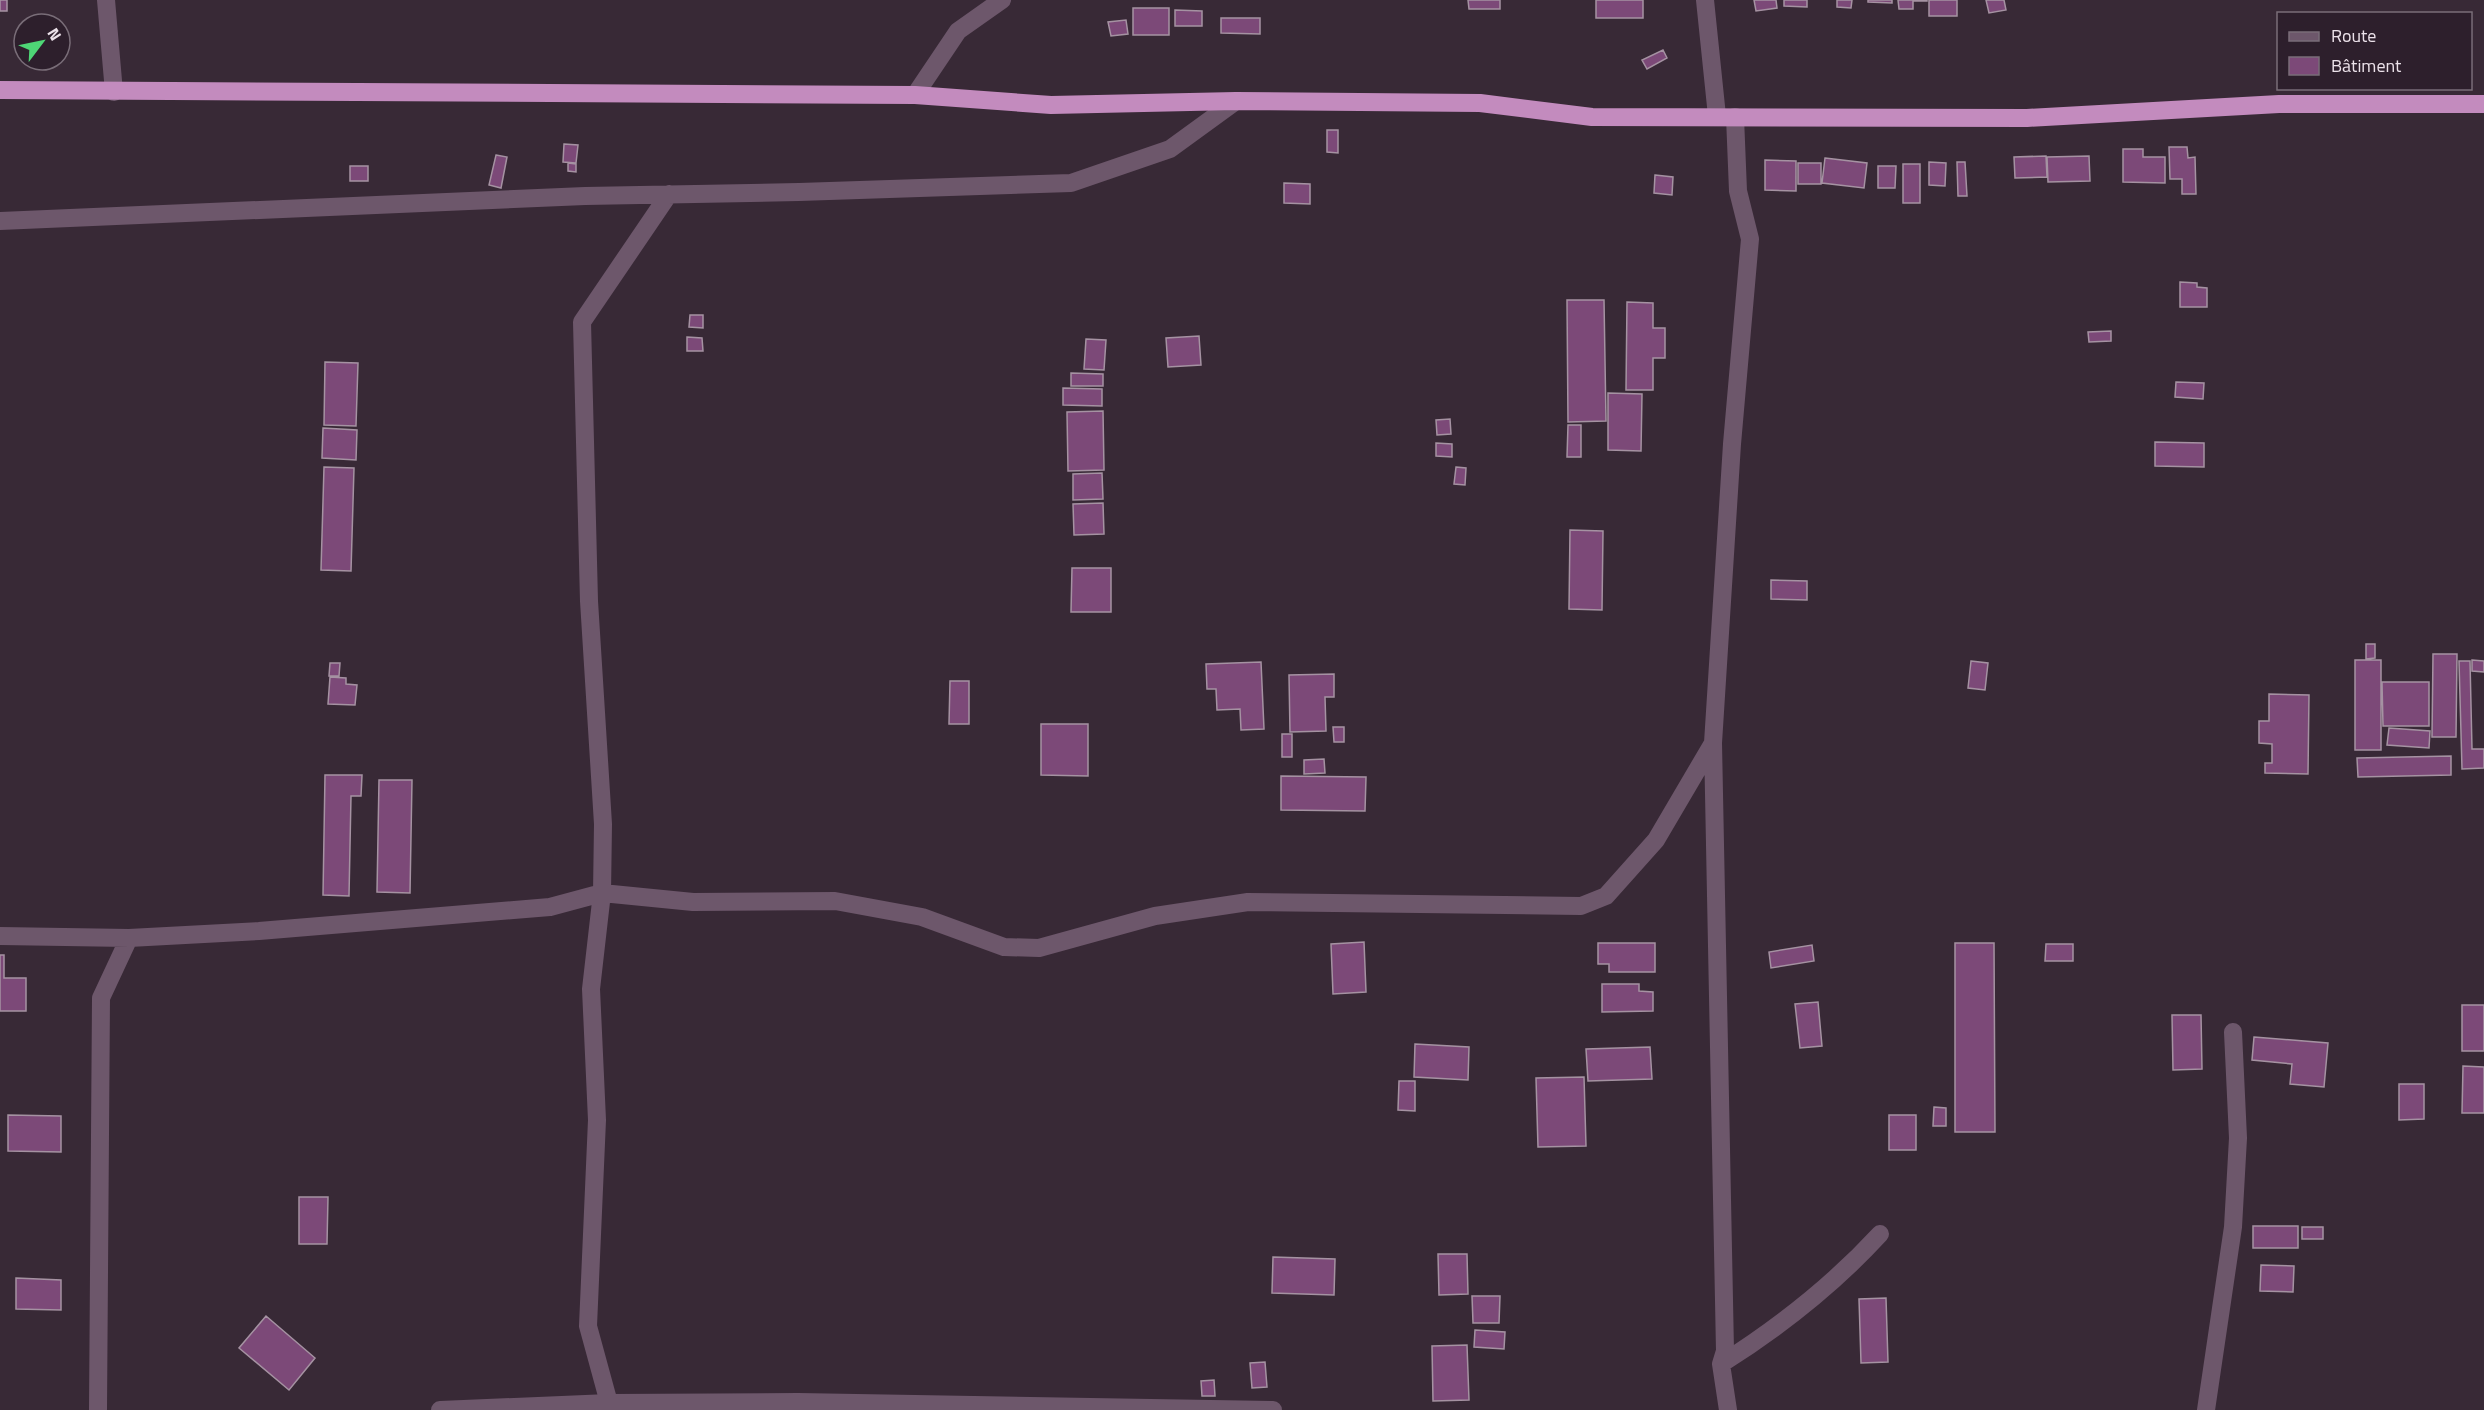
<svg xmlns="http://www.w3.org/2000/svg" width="2484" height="1410" font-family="'Titillium Web',sans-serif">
	<rect width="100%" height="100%" fill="#382936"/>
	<!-- building -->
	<path fill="#7c4978" stroke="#a592a2" stroke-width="1.5" d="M0 0H7V11H0Z
		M1468 0H1500V9H1469Z
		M1596 0H1643V18H1596Z
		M1754 0H1776L1777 8 1756 11Z
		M1784 0H1807V7L1784 6Z
		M1837 0H1852L1851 8 1837 7Z
		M1868 0H1892V3L1868 2Z
		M1898 0H1927V1H1913V9H1899Z
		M1929 0H1957V16H1929Z
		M1986 0H2004L2006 10 1989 13Z
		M1133 8H1169V35H1133Z
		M1175 10 1202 11V26H1175Z
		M1221 18H1260V34L1221 33Z
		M1126 20 1128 34 1111 36 1108 22Z
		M1663 50 1667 58 1647 69 1642 60Z
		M1327 130H1338V153L1327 152Z
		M564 144 578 145 576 163 563 162Z
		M2169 147H2187L2188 158 2195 157 2196 194H2182V179H2170Z
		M2123 149H2143V157H2165V183L2123 182Z
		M496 155 507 157 501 188 489 185Z
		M2046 156 2047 177 2015 178 2014 157Z
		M2089 156 2090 181 2048 182 2047 157Z
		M1825 158 1867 163 1864 188 1822 183Z
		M1765 160 1796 161V191L1765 190Z
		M1929 162 1946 163 1945 186 1929 185Z
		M1957 162H1965L1967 196H1958Z
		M568 163 576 164V172L568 171Z
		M1798 163H1821V184H1798Z
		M1903 164H1920V203H1903Z
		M350 166H368V181H350Z
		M1878 166H1896L1895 188H1878Z
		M1655 175 1673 177 1672 195 1654 193Z
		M1284 183 1310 184V204L1284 203Z
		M2180 282 2197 283V287L2207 288V307H2180Z
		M1567 300H1604L1606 421 1568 422Z
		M1627 302 1653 303V328H1665V358H1653V390H1626Z
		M690 315H703V328L689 327Z
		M2111 331V341L2089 342 2088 332Z
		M1199 336 1201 365 1168 367 1166 338Z
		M687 337 702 338 703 351H687Z
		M1086 339 1106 340 1104 370 1084 369Z
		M325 362 358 363 356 426 324 425Z
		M1071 373 1103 374V386H1071Z
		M2176 382 2204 383 2203 399 2175 397Z
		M1063 388 1102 389V406L1063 405Z
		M1608 393 1642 394 1641 451 1608 450Z
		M1103 411 1104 470 1068 471 1067 412Z
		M1450 419 1451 434 1437 435 1436 420Z
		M1568 425H1581V457H1567Z
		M323 428 357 430 356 460 322 458Z
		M2155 442 2204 443V467L2155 466Z
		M1436 443 1452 444V457L1436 456Z
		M324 467 354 468 351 571 321 570Z
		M1456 467 1466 468 1465 485 1454 484Z
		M1102 473 1103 499 1073 500V474Z
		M1103 503 1104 534 1074 535 1073 504Z
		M1570 530 1603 531 1602 610 1569 609Z
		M1072 568H1111V612H1071Z
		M1771 580 1807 581V600L1771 599Z
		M2366 644H2375V658L2366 659Z
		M2433 654H2457L2456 737H2432Z
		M2355 660H2381V750H2355Z
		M2472 660 2484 661V672L2472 671Z
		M1971 661 1988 663 1985 690 1968 688Z
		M2459 661H2470L2472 749H2484V768L2462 769Z
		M1261 662 1264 729 1241 730 1240 709 1217 710 1216 689H1207L1206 664Z
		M330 663H340L339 676H329Z
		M1334 674V697H1325L1326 731 1290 732 1289 675Z
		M330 677 346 678V684L357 685 355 705 328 704Z
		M950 681H969V724H949Z
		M2382 682H2429V726H2383Z
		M2269 694 2309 695 2308 774 2265 773V763H2272V744L2259 743V721H2269Z
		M1041 724H1088V776L1041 775Z
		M1333 727H1344V742H1334Z
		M2389 728 2430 731 2429 748 2387 745Z
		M1282 734H1292V757H1282Z
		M2451 756V775L2358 777 2357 758Z
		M1324 759 1325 773 1304 774V760Z
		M325 775H362L361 796H351L349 896 323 895Z
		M1281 776 1366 777 1365 811 1281 810Z
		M379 780H412L410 893 377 892Z
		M1364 942 1366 992 1333 994 1331 944Z
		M1598 943H1655V972H1609V964H1598Z
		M1955 943H1994L1995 1132H1955Z
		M2046 944H2073V961H2045Z
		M1812 945 1814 961 1771 968 1769 952Z
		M0 955H4V978H26V1011H0Z
		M1602 984H1639V991L1653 992V1011L1602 1012Z
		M1818 1002 1822 1046 1800 1048 1795 1004Z
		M2462 1005H2484V1051H2462Z
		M2172 1015H2201L2202 1069 2173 1070Z
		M2254 1037 2328 1043 2324 1087 2290 1084 2292 1064 2252 1060Z
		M1415 1044 1469 1047 1468 1080 1414 1077Z
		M1650 1047 1652 1079 1588 1081 1586 1049Z
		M2463 1066 2484 1067V1113H2462Z
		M1584 1077 1586 1146 1538 1147 1536 1078Z
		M1399 1081H1415V1111L1398 1110Z
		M2399 1084H2424V1119L2399 1120Z
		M1934 1107 1946 1108V1126H1933Z
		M8 1115 61 1116V1152L8 1151Z
		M1889 1115H1916V1150H1889Z
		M299 1197H328L327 1244H299Z
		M2253 1226H2298V1248H2253Z
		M2302 1227H2323V1239H2302Z
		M1438 1254H1467L1468 1294 1439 1295Z
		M1273 1257 1335 1259 1334 1295 1272 1293Z
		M2261 1265 2294 1266 2293 1292 2260 1291Z
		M16 1278 61 1280V1310L16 1309Z
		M1472 1296H1500L1499 1323H1473Z
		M1886 1298 1888 1362 1861 1363 1859 1299Z
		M266 1316 315 1358 289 1390 239 1348Z
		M1475 1330 1505 1332 1504 1349 1474 1347Z
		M1467 1345 1469 1400 1433 1401 1432 1346Z
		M1265 1362 1267 1387 1252 1388 1250 1363Z
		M1214 1380 1215 1396H1202L1201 1381Z"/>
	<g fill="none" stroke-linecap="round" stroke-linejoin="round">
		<!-- minor -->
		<path stroke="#6d576b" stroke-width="18" d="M106 0 114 92
			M1705 0 1717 116
			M915 95 958 31 1002 0
			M0 221 585 196 799 192 1071 183 1170 149 1236 101
			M0 936 129 938 259 931 550 907 602 893 693 902 835 901 922 917 1004 947 1039 948 1155 916 1248 902 1581 906 1606 896 1656 840 1713 743
			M1721 1364C1778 1328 1834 1284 1880 1234
			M98 1410 101 998 129 938
			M440 1410 609 1403 798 1402 1273 1410
			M609 1410V1403L588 1326 597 1120 591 989 602 893 603 824 589 601 582 322 669 194
			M1728 1410 1721 1364 1725 1351 1713 743 1732 444 1750 239 1738 191 1735 117
			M2206 1410 2233 1227 2238 1138 2233 1032"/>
		<!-- highway -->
		<path stroke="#c38bbe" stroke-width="18" d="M0 90 915 95 1051 105 1236 101 1480 103 1592 117 2027 118 2279 104H2484"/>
	</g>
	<!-- legend -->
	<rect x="2277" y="12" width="195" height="78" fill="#2d1f2c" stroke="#796d78" stroke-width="1.5"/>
	<rect x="2289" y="32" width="30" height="9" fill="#6d576b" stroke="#796d78" stroke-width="1.5"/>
	<text x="2331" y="42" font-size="18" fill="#ece2ea">Route</text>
	<rect x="2289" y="57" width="30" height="18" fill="#7c4978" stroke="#796d78" stroke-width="1.5"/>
	<text x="2331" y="72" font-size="18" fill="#ece2ea">Bâtiment</text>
	<!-- north arrow -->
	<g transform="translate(42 42) rotate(58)"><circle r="28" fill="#2d1f2c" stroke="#796d78" stroke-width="1.5"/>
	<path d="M0-4.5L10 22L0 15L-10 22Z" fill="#4ed676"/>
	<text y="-9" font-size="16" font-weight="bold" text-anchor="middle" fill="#ece2ea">N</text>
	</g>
</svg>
